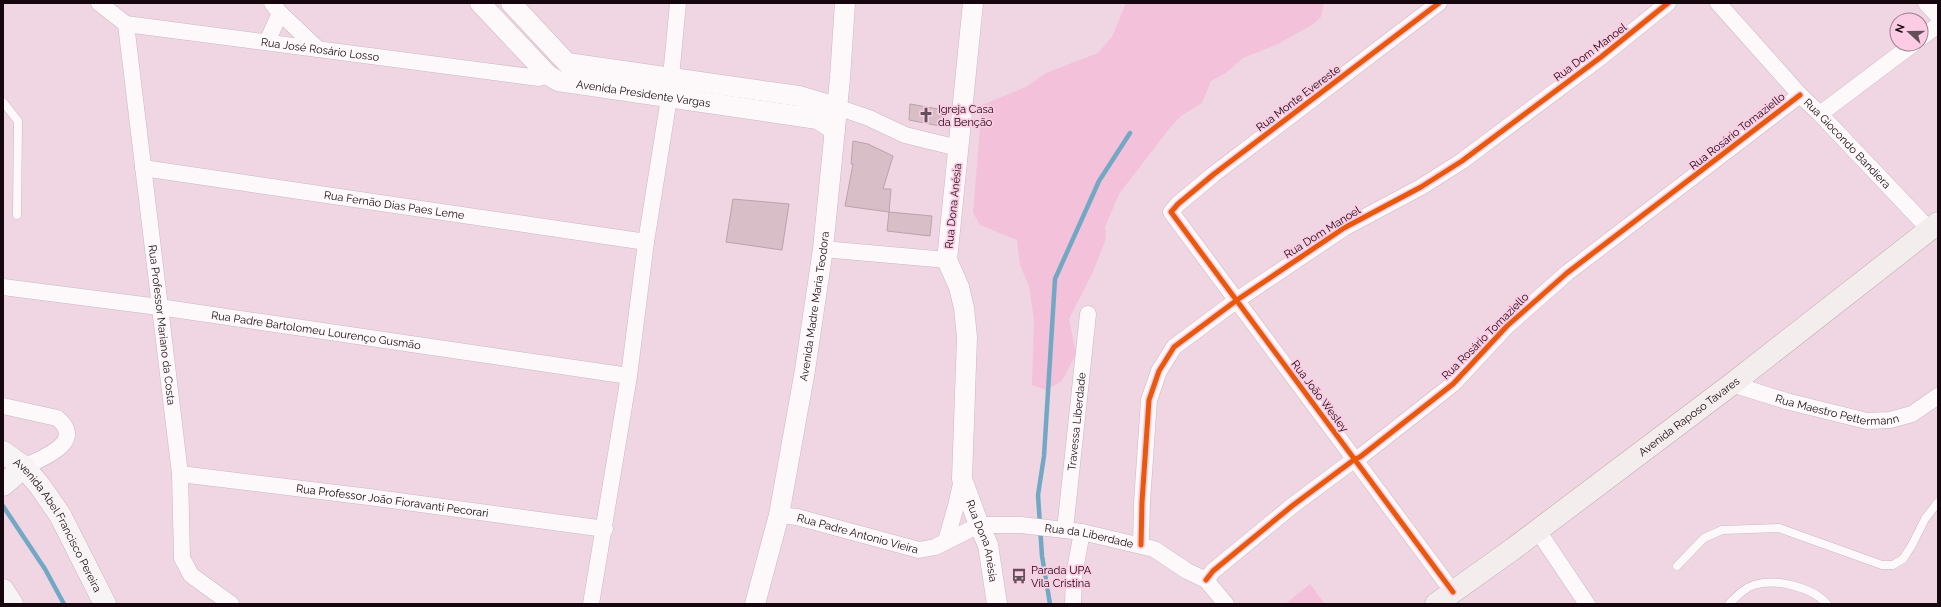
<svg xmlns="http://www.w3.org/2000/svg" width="1941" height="607" font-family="Raleway,sans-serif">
	<rect width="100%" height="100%" fill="#f0d6e3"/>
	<!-- green -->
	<path fill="#f3c1da" d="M1126 3H1324L1321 17 1312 25 1278 44 1243 58 1226 73 1211 81 1202 103 1181 116 1169 129 1119 194 1105 227 1106 239 1092 274 1069 319 1076 354 1062 381 1046 390 1032 385 1034 320 1029 286 1020 265 1017 240 980 225 973 213 982 105 1026 87 1046 73 1098 53 1112 37Z
		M1310 584 1325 604H1285Z"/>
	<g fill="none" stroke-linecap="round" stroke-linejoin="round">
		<!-- stream -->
		<path stroke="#73a8c4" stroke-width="4.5" d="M3 506 45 569 64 604
			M1050 604 1042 556 1038 495 1044 456 1055 279 1099 181 1130 133"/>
	</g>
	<!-- building -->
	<path fill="#d8bec6" stroke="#b9a4ab" d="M910 104 944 110 940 126 909 120Z
		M853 141 868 144 893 156 883 189H891L889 212 845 206 853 164H851Z
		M733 199 789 204 782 250 726 242Z
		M889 212 932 216 930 236 887 231Z"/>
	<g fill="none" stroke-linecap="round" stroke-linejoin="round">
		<!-- service casing -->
		<g stroke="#cab7c1" stroke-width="9">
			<path id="service" d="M3 102 18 121 17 215
				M1677 566 1704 538 1722 530 1779 528 1882 565H1893L1903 559 1912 545 1925 519 1938 502
				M1729 604C1736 597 1744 588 1754 585 1775 578 1812 587 1827 604"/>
		</g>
		<!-- minor casing -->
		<g stroke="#cab7c1" stroke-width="17">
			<g id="minor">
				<path id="s1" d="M99 3 126 24 539 78 548 75"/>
				<path d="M272 3 280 13 318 49"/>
				<path d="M1439 3 1214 174 1178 204 1171 212 1453 592"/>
				<path id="s2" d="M1718 3 1800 95 1820 114 1929 229"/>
				<path d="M1926 3 1938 16"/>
				<path id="s3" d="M126 24 180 474 182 558 191 575 231 604"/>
				<path d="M1921 38 1938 25"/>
				<path d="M267 42 280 13"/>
				<path d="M837 107 869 118 905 135 958 148"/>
				<path d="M1820 114 1913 44"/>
				<path id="s4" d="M143 168 646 242"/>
				<path d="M823 249 947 260"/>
				<path id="s5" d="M3 287 159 307 629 376"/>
				<path id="s6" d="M1732 384 1786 401 1867 421 1890 420 1912 414 1938 396"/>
				<path d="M3 406 57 418C87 442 42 458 24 467"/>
				<path id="s7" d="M180 474 369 497 605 529"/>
				<path id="s8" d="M779 515 797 517 919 550 935 547 979 525H1021L1082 532 1154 549 1187 571 1206 580 1226 604"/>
				<path id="s9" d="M1065 530 1088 314"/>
				<path d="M1538 531 1587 604"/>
				<path d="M946 541 956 506 962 479"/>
				<path d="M1141 545 1142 502 1149 400 1159 371 1174 347 1237 300 1344 228 1421 187 1462 161 1601 57 1668 3"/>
				<path d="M1206 580 1213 571 1292 506 1355 459 1360 457 1453 384 1507 326 1567 273 1800 95"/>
				<path d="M591 604 629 376 646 242 669 98 678 3"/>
				<path d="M1073 604 1074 575 1082 532"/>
			</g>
		</g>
		<!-- tertiary casing -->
		<g stroke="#cab7c1" stroke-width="21">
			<g id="tertiary">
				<path id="s10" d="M480 3 548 75 558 81 818 119 835 130"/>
				<path d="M511 3 567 63 799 96 837 107"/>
				<path id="s11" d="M973 3 947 260 959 287 964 308 967 337 962 479 979 525 988 545 997 604"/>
				<path id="s12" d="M755 604 779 515 805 370 823 249 840 78 845 3"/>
			</g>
		</g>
		<!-- secondary casing -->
		<g stroke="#cab7c1" stroke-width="23">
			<g id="secondary">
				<path id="s13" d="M3 452 24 467 40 486 60 515 105 604"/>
				<path d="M3 485 24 467"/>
				<path d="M3 590 12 604"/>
			</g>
		</g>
		<!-- primary casing -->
		<g stroke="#bca9ad" stroke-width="23">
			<g id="primary">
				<path id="s14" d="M1436 604 1513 549 1732 384 1938 223"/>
			</g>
		</g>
		<!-- service -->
		<use href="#service" stroke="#fdf9fb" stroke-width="8"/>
		<!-- minor -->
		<use href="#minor" stroke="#fdf9fb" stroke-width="16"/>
		<!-- tertiary -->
		<use href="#tertiary" stroke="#fdf9fb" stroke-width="20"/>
		<!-- secondary -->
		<use href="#secondary" stroke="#f8f3f4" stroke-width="22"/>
		<!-- primary -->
		<use href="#primary" stroke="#f4eded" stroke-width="22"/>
		<!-- cycleway casing -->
		<g stroke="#fbcce3" stroke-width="8">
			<path id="cycleway" d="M1439 3 1214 174 1178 204 1171 212 1453 592
				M1141 545 1142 502 1149 400 1159 371 1174 347 1237 300 1344 228 1421 187 1462 161 1601 57 1668 3
				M1206 580 1213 571 1292 506 1355 459 1360 457 1453 384 1507 326 1567 273 1800 95"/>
		</g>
		<!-- cycleway -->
		<use href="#cycleway" stroke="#e8590c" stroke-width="5"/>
	</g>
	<!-- icons -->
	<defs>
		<g id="church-bare" transform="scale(1.2)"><path d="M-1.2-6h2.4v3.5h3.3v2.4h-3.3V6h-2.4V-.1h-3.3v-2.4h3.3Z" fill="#624f59" stroke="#fbcce3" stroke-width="2.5" paint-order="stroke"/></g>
		<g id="bus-bare" transform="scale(1.2)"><path d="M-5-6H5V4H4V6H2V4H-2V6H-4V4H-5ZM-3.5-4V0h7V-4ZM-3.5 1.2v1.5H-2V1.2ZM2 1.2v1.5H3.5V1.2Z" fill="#624f59" stroke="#fbcce3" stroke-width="2.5" paint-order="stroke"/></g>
	</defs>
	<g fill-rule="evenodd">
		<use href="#church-bare" x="926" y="115"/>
		<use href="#bus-bare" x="1019" y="576"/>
	</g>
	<g text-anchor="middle" stroke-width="3.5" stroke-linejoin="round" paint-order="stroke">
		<!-- street labels -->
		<g font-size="11" fill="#16070f" stroke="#fbcce3">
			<text dy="4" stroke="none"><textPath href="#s1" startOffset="230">Rua José Rosário Losso</textPath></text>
			<text transform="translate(1590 52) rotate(-37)" y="4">Rua Dom Manoel</text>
			<text dy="4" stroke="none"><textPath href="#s10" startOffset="197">Avenida Presidente Vargas</textPath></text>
			<text transform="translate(1298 98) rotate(-37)" y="4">Rua Monte Evereste</text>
			<text transform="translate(1737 131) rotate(-38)" y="4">Rua Rosário Tomaziello</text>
			<text dy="4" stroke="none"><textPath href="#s2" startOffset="191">Rua Giocondo Bandiera</textPath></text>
			<text dy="4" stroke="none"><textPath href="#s4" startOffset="254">Rua Fernão Dias Paes Leme</textPath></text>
			<text transform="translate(953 206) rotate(-84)" y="4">Rua Dona Anésia</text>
			<text transform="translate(1322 232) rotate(-32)" y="4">Rua Dom Manoel</text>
			<text dy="4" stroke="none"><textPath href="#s12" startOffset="304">Avenida Madre Maria Teodora</textPath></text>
			<text dy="4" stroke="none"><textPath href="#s3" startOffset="303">Rua Professor Mariano da Costa</textPath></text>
			<text dy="4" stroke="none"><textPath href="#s5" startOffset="316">Rua Padre Bartolomeu Lourenço Gusmão</textPath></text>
			<text transform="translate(1485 336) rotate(-45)" y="4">Rua Rosário Tomaziello</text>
			<text transform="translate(1320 396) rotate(53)" y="4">Rua João Wesley</text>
			<text dy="4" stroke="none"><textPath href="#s6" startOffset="109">Rua Maestro Pettermann</textPath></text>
			<text dy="4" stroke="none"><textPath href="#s14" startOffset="315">Avenida Raposo Tavares</textPath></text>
			<text dy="4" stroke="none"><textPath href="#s9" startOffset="109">Travessa Liberdade</textPath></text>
			<text dy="4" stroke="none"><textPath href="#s7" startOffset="214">Rua Professor João Fioravanti Pecorari</textPath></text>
			<text dy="4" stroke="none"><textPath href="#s13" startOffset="93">Avenida Abel Francisco Pereira</textPath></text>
			<text dy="4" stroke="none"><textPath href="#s8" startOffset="81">Rua Padre Antonio Vieira</textPath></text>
			<text dy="4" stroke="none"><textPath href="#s8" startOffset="321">Rua da Liberdade</textPath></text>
			<text dy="4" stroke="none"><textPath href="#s11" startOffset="546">Rua Dona Anésia</textPath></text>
		</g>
		<!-- poi labels -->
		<g font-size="11" fill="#16070f" stroke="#fbcce3" text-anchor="start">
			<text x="938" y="113">Igreja Casa<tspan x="938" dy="13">da Benção</tspan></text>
			<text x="1031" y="574">Parada UPA<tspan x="1031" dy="13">Vila Cristina</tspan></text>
		</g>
	</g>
	<!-- border -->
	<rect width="1941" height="607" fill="none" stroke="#16070f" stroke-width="8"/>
	<!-- north arrow -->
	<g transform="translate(1909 32) rotate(291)"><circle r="19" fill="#fbcce3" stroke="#9f7d8e"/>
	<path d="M0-3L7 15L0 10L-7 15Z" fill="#624f59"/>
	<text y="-6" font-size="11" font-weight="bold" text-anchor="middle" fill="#16070f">N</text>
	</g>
</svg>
